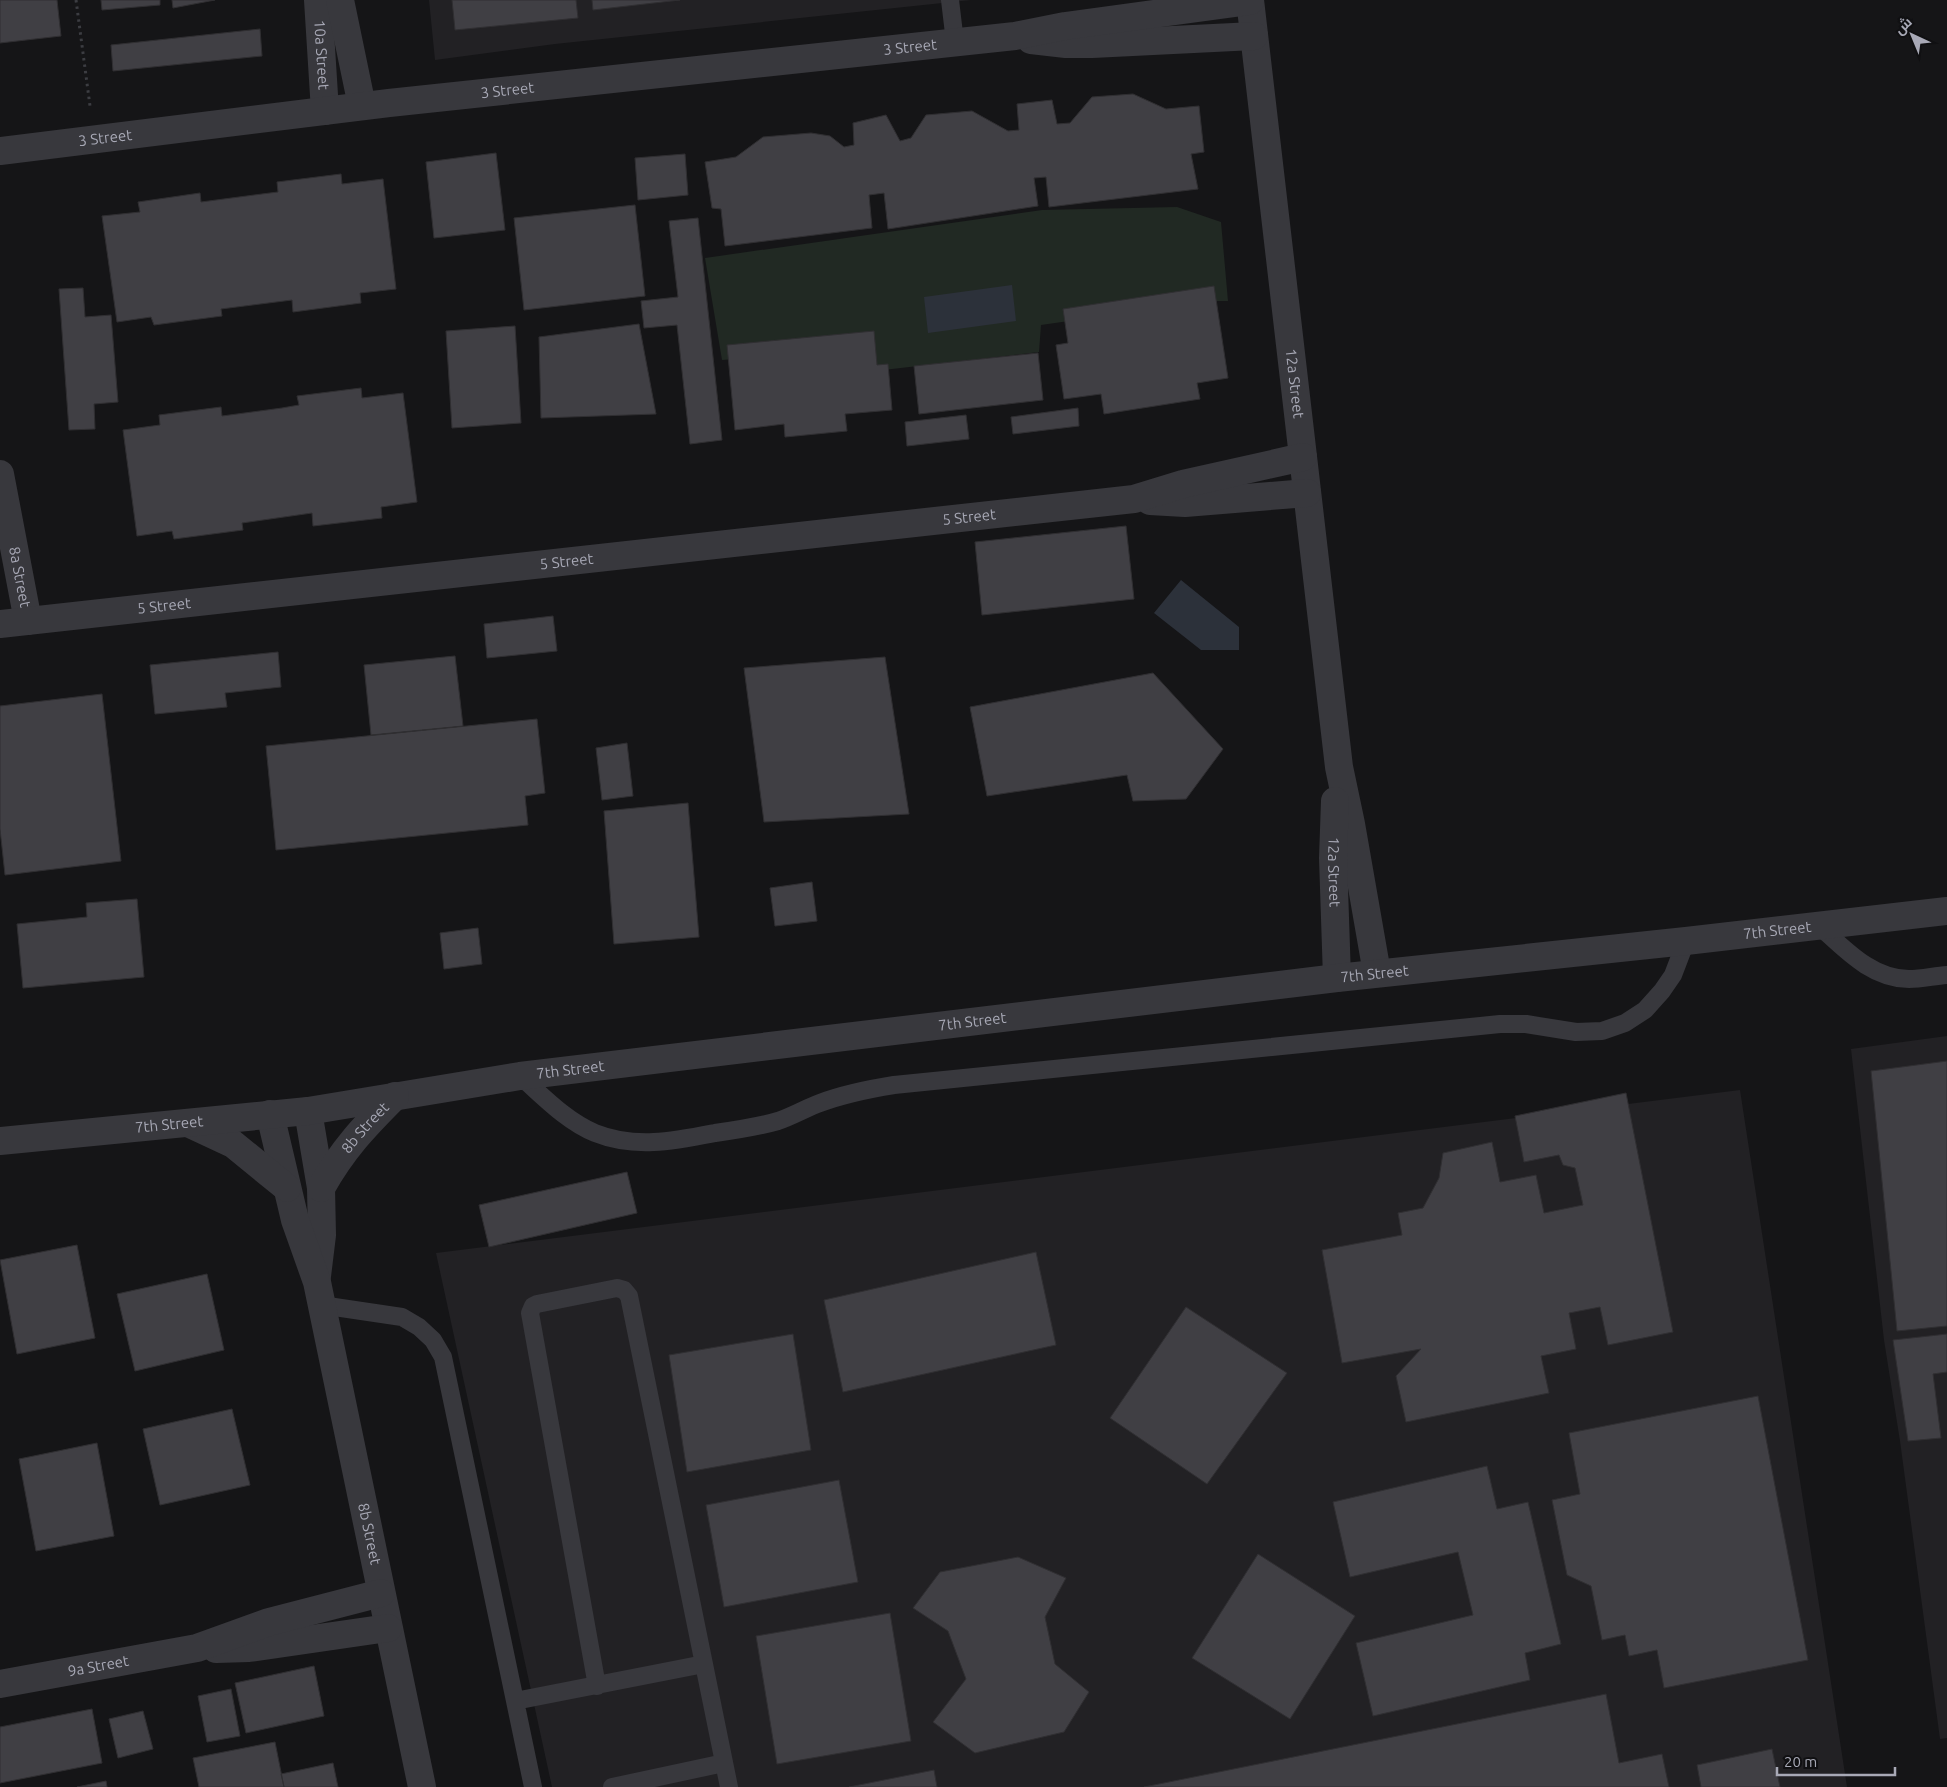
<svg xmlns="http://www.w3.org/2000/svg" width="1947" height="1787" font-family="Ubuntu,Cairo,sans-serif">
	<rect width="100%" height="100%" fill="#151517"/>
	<!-- built -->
	<path fill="#222124" d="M429 0H971L555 44 435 60Z
		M1947 1036V1738L1940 1739 1900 1441 1884 1340 1851 1049Z
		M1740 1090 1847 1787H552L436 1253Z"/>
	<!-- green -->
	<path fill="#212923" d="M1177 207 1221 222 1228 301H1209L1041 325 1039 352 866 372 862 349 722 360 705 258 1042 210Z"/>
	<!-- water -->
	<path fill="#2c313a" d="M1012 285 1016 321 928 333 924 297Z
		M1181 580 1239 627V650H1201L1154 613Z"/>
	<!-- building -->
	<path fill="#403f44" stroke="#302f32" d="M0 0H57L61 36 0 43Z
		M101 0H160V5L102 10Z
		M172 0H215L173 8Z
		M452 0H576L578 18 455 30Z
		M592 0H680L593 10Z
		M260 29 262 56 113 71 111 45Z
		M1133 94 1166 109 1199 106 1204 152 1191 154 1198 189 1049 207 1046 177 1034 178 1038 206 888 229 884 193 869 195 872 228 725 246 721 209 712 208 705 162 736 157 763 137 811 133 830 136 844 147 854 145 853 123 886 115 900 141 911 138 926 115 972 111 1008 131 1019 130 1017 104 1052 100 1057 124 1070 123 1092 97Z
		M496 153 505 230 434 238 426 162Z
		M685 154 688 195 638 200 635 158Z
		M341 174 342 184 383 179 396 289 360 293 361 303 293 312 292 300 221 309 222 316 154 325 151 317 117 322 102 216 140 212 138 202 200 193 201 202 262 194 278 192 277 182Z
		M635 205 645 296 524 310 514 218Z
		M698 218 722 440 690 444 677 325 644 328 641 301 678 297 669 221Z
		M1214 286 1228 378 1197 383 1200 399 1104 414 1101 394 1064 399 1056 345 1068 343 1063 309Z
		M83 288 85 317 111 315 118 402 94 404 95 429 69 430 59 289Z
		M639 324 656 414 541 418 539 337Z
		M515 326 521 423 452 428 446 331Z
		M874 331 877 365 888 364 892 410 845 414 847 431 785 437 784 424 735 430 727 345Z
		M1038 353 1043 400 919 414 914 366Z
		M361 388 362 398 403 393 417 502 381 507 382 518 313 526 312 513 242 523 243 530 174 539 172 531 137 536 123 430 160 425 159 415 221 407 222 416 282 408 299 405 297 396Z
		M1078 408 1079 426 1013 434 1011 417Z
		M966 415 969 439 907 446 905 422Z
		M1126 526 1134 599 982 615 975 542Z
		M553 616 557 651 487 658 484 624Z
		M278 652 281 687 225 693 227 707 155 714 150 665Z
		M455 656 463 726 371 735 364 665Z
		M885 657 909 814 764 822 744 668Z
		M1153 673 1223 749 1186 799 1133 801 1127 775 987 796 970 707Z
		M102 694 121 861 5 875 0 829V706Z
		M537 719 545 793 525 796 528 825 276 850 266 746Z
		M627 743 633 796 602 800 596 748Z
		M688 803 699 937 614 944 604 811Z
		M812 882 817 921 775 926 770 888Z
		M137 899 144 977 23 988 17 924 87 917 86 903Z
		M478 928 482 964 444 969 440 933Z
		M1947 1061V1326L1897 1331 1871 1071Z
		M1626 1093 1673 1332 1608 1345 1600 1307 1569 1313 1576 1349 1541 1356 1549 1393 1406 1422 1396 1376 1421 1349 1342 1363 1322 1250 1402 1235 1398 1213 1423 1208 1439 1178 1443 1153 1492 1142 1500 1182 1536 1175 1544 1213 1583 1205 1575 1168 1563 1165 1559 1155 1524 1162 1515 1116Z
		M627 1172 637 1213 489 1247 479 1205Z
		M77 1245 95 1338 17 1354 0 1260Z
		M1036 1252 1056 1345 843 1392 824 1300Z
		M207 1274 224 1350 135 1371 117 1294Z
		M1186 1307 1287 1373 1207 1484 1110 1418Z
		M793 1334 811 1450 687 1472 669 1355Z
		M1947 1334V1372L1933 1374 1941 1438 1908 1441 1893 1340Z
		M1758 1396 1808 1660 1664 1688 1657 1650 1629 1656 1625 1635 1602 1640 1591 1586 1567 1575 1552 1500 1580 1494 1569 1433Z
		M232 1409 250 1485 160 1505 143 1429Z
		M97 1443 114 1536 36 1551 19 1459Z
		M1487 1466 1497 1509 1528 1502 1561 1644 1525 1653 1530 1680 1373 1716 1356 1643 1473 1615 1458 1552 1350 1577 1333 1502Z
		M839 1480 858 1582 724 1607 706 1505Z
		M1258 1554 1355 1616 1290 1719 1192 1658Z
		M1018 1557 1066 1578 1045 1617 1055 1664 1089 1692 1064 1732 975 1753 933 1722 966 1679 948 1631 913 1608 940 1572Z
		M890 1613 911 1741 777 1764 756 1636Z
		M314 1666 324 1716 246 1733 235 1683Z
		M231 1689 240 1736 207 1742 198 1696Z
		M1606 1694 1619 1763 1662 1754 1669 1787H1144Z
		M92 1709 102 1763 0 1783V1727Z
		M143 1711 153 1749 118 1758 109 1719Z
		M275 1742 284 1787H199L193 1758Z
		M1772 1749 1780 1787H1701L1697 1765Z
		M333 1763 338 1787H284L281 1774Z
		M934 1770 937 1787H849Z
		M106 1781 107 1787H77Z"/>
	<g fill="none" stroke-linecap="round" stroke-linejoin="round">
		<!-- path -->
		<path stroke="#3c3d42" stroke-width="3" stroke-dasharray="2.5 4" stroke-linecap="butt" d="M76 0 90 106"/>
		<!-- service -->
		<path stroke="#38383d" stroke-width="18" d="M950 0 955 42
			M1818 925C1844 948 1871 979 1909 979 1921 979 1934 976 1947 975
			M520 1076C543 1096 566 1121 595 1133 635 1149 674 1141 715 1133 736 1130 757 1127 778 1121 793 1116 806 1108 820 1103 844 1094 869 1089 894 1085L1500 1024H1526L1576 1032 1602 1031 1625 1023 1645 1010 1662 991 1673 975 1686 941
			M321 1305 402 1317 419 1327 433 1340 443 1357 533 1787
			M597 1686 530 1313 533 1306 537 1304 617 1288 624 1290 629 1296 729 1787
			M515 1701 704 1664
			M612 1787 724 1763"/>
		<!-- minor -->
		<g stroke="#38383d" stroke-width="28">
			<path id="s1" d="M318 0 325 111"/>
			<path d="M340 0 362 106"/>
			<path id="s2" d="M1250 0 1339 767 1351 824 1377 973"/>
			<path d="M1031 40 1066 44H1092L1254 36"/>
			<path id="s3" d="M0 151 389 103 1015 36 1065 26 1250 1"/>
			<path id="s4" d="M0 474 28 621"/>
			<path d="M1150 501 1185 503 1307 493"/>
			<path id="s5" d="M0 624 1134 499 1183 484 1303 457"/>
			<path id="s6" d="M1335 801 1333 858 1337 978"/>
			<path d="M308 1111 321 1188 322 1235 317 1276"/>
			<path id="s7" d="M270 1114 295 1220 317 1282 422 1787"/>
			<path d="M188 1123 233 1144 287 1188"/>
			<path id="s8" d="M0 1141 308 1111 520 1076 1337 978 1686 941 1947 911"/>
			<path id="s9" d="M321 1188C343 1149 364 1127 395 1096"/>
			<path d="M216 1649 249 1648 388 1628"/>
			<path id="s10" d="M0 1684 197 1648 269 1622 381 1593"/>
		</g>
	</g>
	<g text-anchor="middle" stroke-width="5" stroke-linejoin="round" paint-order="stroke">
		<!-- street labels -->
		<g font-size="15" fill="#a8a9b6" stroke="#101012">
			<text dy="5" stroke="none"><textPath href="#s3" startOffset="916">3 Street</textPath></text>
			<text dy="5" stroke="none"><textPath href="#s1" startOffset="55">10a Street</textPath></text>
			<text dy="5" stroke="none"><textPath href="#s3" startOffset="511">3 Street</textPath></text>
			<text dy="5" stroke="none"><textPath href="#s3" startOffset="106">3 Street</textPath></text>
			<text dy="5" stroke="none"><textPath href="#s2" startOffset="386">12a Street</textPath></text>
			<text dy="5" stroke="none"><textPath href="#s5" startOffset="975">5 Street</textPath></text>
			<text dy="5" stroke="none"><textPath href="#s5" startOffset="570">5 Street</textPath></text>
			<text dy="5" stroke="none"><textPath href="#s4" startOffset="105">8a Street</textPath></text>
			<text dy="5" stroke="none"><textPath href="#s5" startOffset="165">5 Street</textPath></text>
			<text dy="5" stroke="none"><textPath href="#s6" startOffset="71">12a Street</textPath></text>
			<text dy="5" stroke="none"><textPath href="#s8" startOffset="1790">7th Street</textPath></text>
			<text dy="5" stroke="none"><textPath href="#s8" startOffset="1385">7th Street</textPath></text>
			<text dy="5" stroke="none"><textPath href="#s8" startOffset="980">7th Street</textPath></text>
			<text dy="5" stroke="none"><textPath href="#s8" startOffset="575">7th Street</textPath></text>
			<text dy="5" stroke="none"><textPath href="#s8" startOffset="170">7th Street</textPath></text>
			<text dy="5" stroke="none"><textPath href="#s9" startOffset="75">8b Street</textPath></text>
			<text dy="5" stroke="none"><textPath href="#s7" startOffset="432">8b Street</textPath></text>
			<text dy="5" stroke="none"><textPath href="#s10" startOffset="100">9a Street</textPath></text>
		</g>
	</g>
	<!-- north arrow -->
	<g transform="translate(1912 35) rotate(316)" stroke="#101012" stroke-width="4" paint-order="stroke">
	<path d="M0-4L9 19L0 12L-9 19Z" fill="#a8a9b6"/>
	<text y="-8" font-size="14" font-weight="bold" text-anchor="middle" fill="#a8a9b6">ش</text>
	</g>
	<!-- scale -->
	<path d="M1777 1767v8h118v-8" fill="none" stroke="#a8a9b6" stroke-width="2.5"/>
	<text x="1784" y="1767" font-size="15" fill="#a8a9b6" stroke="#101012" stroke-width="4" paint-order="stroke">20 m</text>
</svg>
